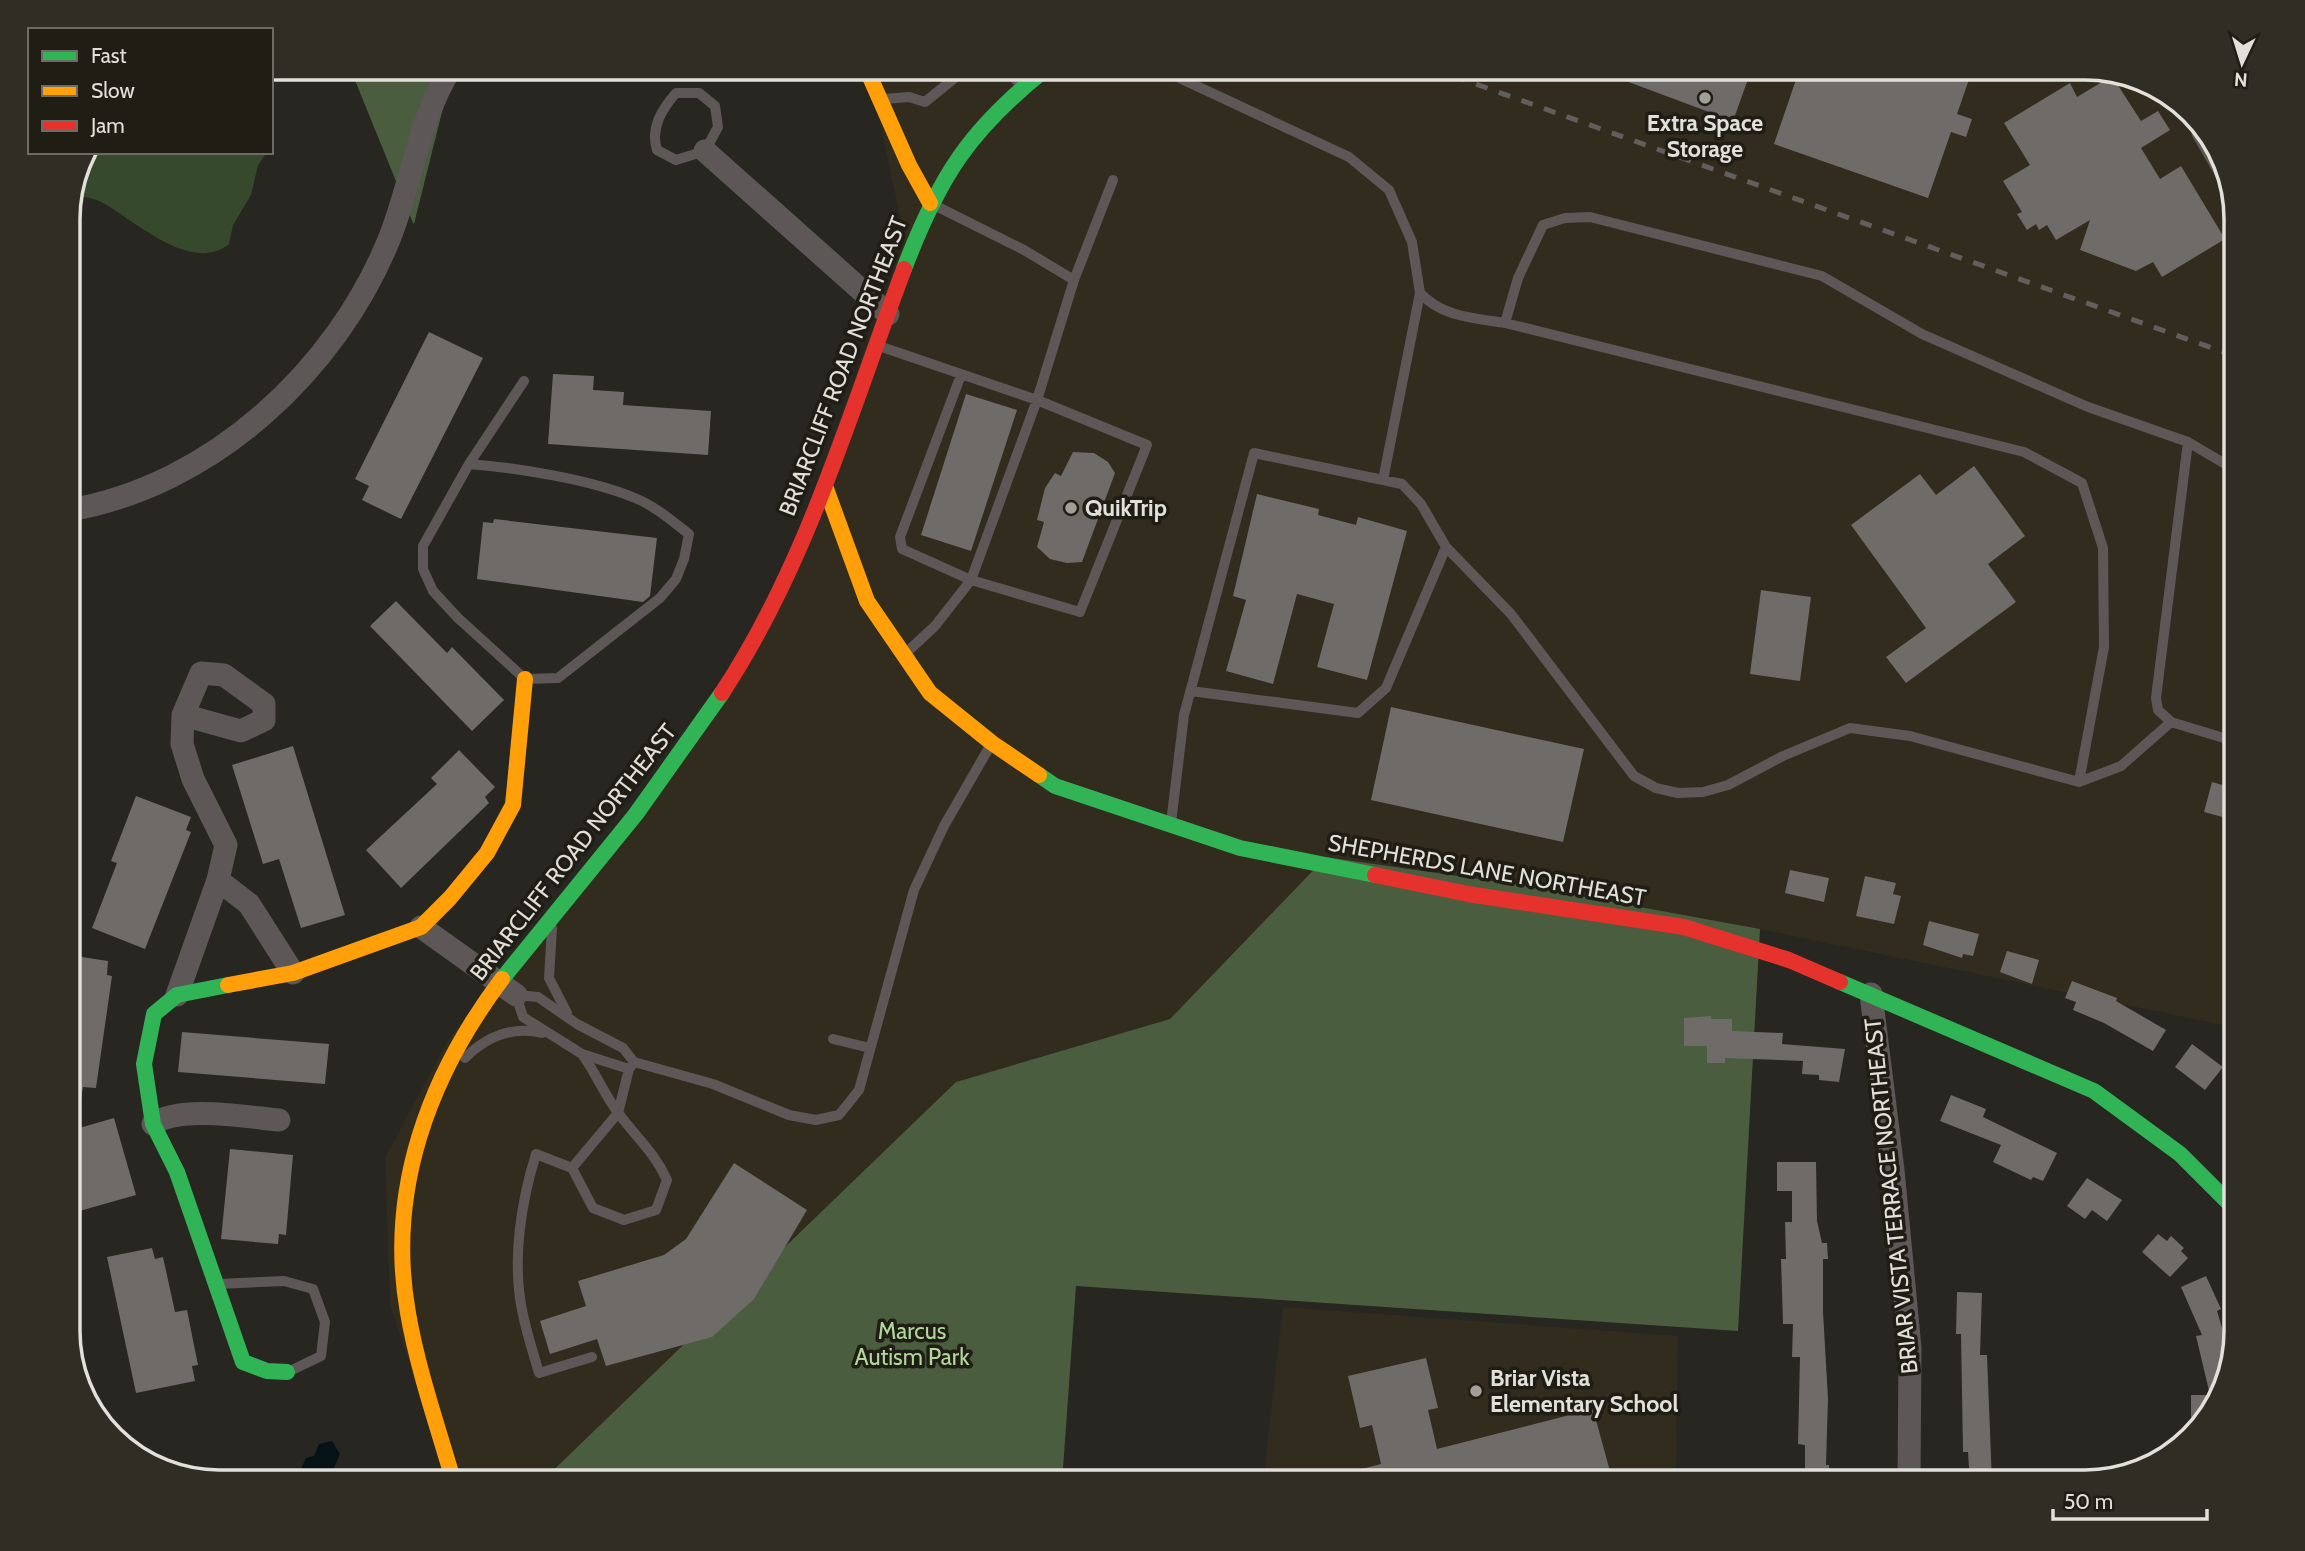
<svg xmlns="http://www.w3.org/2000/svg" width="2305" height="1551" font-family="Cabin,sans-serif">
	<rect width="100%" height="100%" fill="#272621"/>
	<!-- built -->
	<path fill="#312c1e" d="M868 68H2085L2170 94 2221 152 2237 219V1028L1760 929 1520 885 1326 857 1170 1019 956 1082 540 1483H456L423 1402 390 1305 385 1158 448 1040 758 645 905 239Z
		M1283 1307 1678 1336 1676 1483H1263Z"/>
	<!-- green -->
	<path fill="#37492c" d="M84 152H267L258 165 251 195 233 225 229 244C192 274 136 222 105 204 95 198 83 197 73 194Z"/>
	<!-- forest -->
	<path fill="#4a5d3e" d="M350 68H453L414 224 413 223Z
		M1326 857 1520 885 1760 929 1738 1331 1076 1286 1062 1483H540L956 1082 1170 1019Z"/>
	<!-- water -->
	<path fill="#051316" d="M332 1441 340 1454 333 1470 311 1480 303 1476 301 1469 306 1458 314 1456 319 1444Z"/>
	<!-- building -->
	<path fill="#6e6b68" d="M1591 68H1752L1733 121Z
		M1800 68H1973L1957 114 1972 119 1966 137 1951 132 1928 198 1774 144Z
		M2112 76 2141 121 2158 111 2170 130 2141 148 2160 179 2181 166 2225 239 2162 277 2153 262 2136 271 2080 250 2090 220 2056 240 2047 225 2039 230 2036 224 2027 230 2017 214 2022 212 2003 181 2030 165 2004 123 2070 83 2077 97Z
		M429 332 483 358 401 519 362 500 369 486 355 479Z
		M553 374 594 376 593 390 624 392 623 405 711 411 708 455 548 444Z
		M966 394 1017 410 971 551 921 535Z
		M1073 452 1094 453 1108 462 1115 473 1082 562 1067 563 1050 559 1037 547 1044 522 1037 520 1045 488 1055 473 1061 476Z
		M1974 466 2025 536 1988 564 2016 602 1906 683 1886 657 1926 628 1851 525 1920 474 1936 495Z
		M1257 494 1319 509 1318 515 1356 525 1358 517 1407 531 1367 680 1317 667 1334 604 1297 594 1273 684 1226 671 1246 600 1233 596Z
		M494 519 657 538 650 596 643 602 477 579 483 522 493 523Z
		M1761 590 1811 597 1800 681 1750 674Z
		M396 601 447 653 452 647 504 700 472 731 370 626Z
		M1391 707 1584 749 1563 842 1371 800Z
		M293 746 345 915 301 928 279 859 263 864 232 765Z
		M459 750 495 787 485 797 489 803 401 888 366 850 437 784 431 778Z
		M2212 782 2237 789V821L2204 812Z
		M136 796 191 817 186 830 191 832 145 949 92 928 117 863 111 861Z
		M1790 870 1829 878 1824 902 1785 893Z
		M1865 876 1896 883 1893 894 1901 896 1894 924 1856 916Z
		M1929 921 1979 934 1973 956 1963 954 1962 958 1923 945Z
		M2007 951 2039 960 2032 984 2000 972Z
		M69 955 108 961 107 975 112 976 96 1088 83 1087 78 1118 69 1117Z
		M2072 981 2117 998 2116 1001 2166 1030 2153 1051 2104 1023 2073 1010 2076 1002 2065 998Z
		M1711 1016V1019H1732V1031L1783 1033 1782 1044 1845 1049 1839 1082 1819 1080V1075L1802 1074 1803 1061 1725 1058V1063H1707V1046H1684V1018Z
		M182 1032 329 1044 325 1084 178 1072Z
		M2192 1044 2223 1067 2205 1090 2175 1067Z
		M1951 1095 1986 1109 1983 1117 2057 1153 2043 1181 2033 1177 2031 1180 1993 1162 2001 1145 1940 1121Z
		M114 1118 136 1195 76 1212 69 1188V1131Z
		M230 1149 293 1155 286 1235 279 1234 278 1244 221 1239Z
		M1777 1162H1816L1817 1221 1822 1243H1827L1828 1259H1823V1312L1828 1398 1826 1465H1829L1830 1483H1805V1445L1798 1444 1800 1357H1792L1793 1324H1783L1781 1259H1786L1785 1222H1792V1191H1777Z
		M734 1163 807 1210 754 1299 712 1337 606 1366 597 1339 550 1354 540 1321 586 1306 578 1281 664 1255 686 1239Z
		M2087 1178 2122 1200 2107 1221 2092 1210 2085 1219 2067 1206Z
		M2158 1234 2167 1241 2171 1236 2184 1248 2181 1251 2188 1258 2170 1277 2142 1252Z
		M152 1248 155 1259 163 1257 175 1312 187 1310 198 1365 192 1366 195 1381 136 1393 107 1257Z
		M2206 1276 2221 1309 2217 1311 2230 1354 2211 1416 2191 1435V1395H2210L2196 1336 2202 1335 2181 1287Z
		M1957 1292 1982 1293 1980 1355H1987L1992 1483H1970L1968 1452H1963L1961 1334H1956Z
		M1426 1358 1438 1408 1428 1410 1437 1449 1593 1409 1611 1475 1579 1483H1331L1330 1477 1381 1464 1372 1425 1360 1428 1348 1376Z"/>
	<g fill="none" stroke-linecap="round" stroke-linejoin="round">
		<!-- lane -->
		<path stroke="#5d5757" stroke-width="10" d="M1004 68 1022 86
			M1158 68 1349 157 1389 190 1412 242 1420 293 1383 480
			M1984 76 1990 68
			M676 93H699L715 106 718 127 705 151 676 160 657 150C650 128 662 109 676 93Z
			M884 99 909 97 925 102 967 68
			M936 206 1024 250 1074 280 1113 180
			M1420 293C1442 317 1474 318 1505 323L1518 278 1543 225 1565 218 1590 217 1822 276 1922 334 2088 407 2188 442 2237 471
			M1505 323 2024 452 2082 483 2103 548 2104 647 2079 782
			M879 346 1037 400 971 580 935 626 906 653
			M961 375 900 537 902 549 971 580 1080 612 1147 445 1037 400 1074 280
			M469 464C518 468 589 479 635 498 655 506 672 521 689 534L684 559 676 579 660 598 558 678 525 679 458 618 433 591 423 569V546L469 464 524 381
			M1191 691 1358 713 1386 688 1446 547
			M2171 722 2158 710 2156 698 2188 442
			M1171 823 1184 715 1254 453 1402 484 1421 504 1446 547 1511 614 1634 776 1656 788 1678 793 1703 792 1728 785 1783 756 1850 728 1910 736 2079 782 2121 766 2171 722 2237 742
			M552 928 549 978 567 1013
			M833 1039 870 1048
			M582 1054C596 1073 605 1096 619 1114 636 1137 655 1153 667 1180L656 1210 624 1220 593 1208 572 1168 536 1154C521 1202 512 1260 522 1310 526 1331 533 1352 539 1373L592 1357
			M465 1058C486 1037 512 1026 542 1033
			M634 1062 629 1069 582 1054 523 1017 516 995 538 997 577 1024 623 1048 634 1062 713 1084 789 1115 816 1120 839 1115 859 1090 914 890 944 826 990 746
			M572 1168 618 1113 629 1069
			M218 1284 284 1281 313 1289 325 1322 321 1356 290 1371"/>
		<!-- street -->
		<path stroke="#5d5757" stroke-width="23" d="M2203 132 2225 170
			M705 151 888 314
			M69 510C212 486 337 370 390 237 411 184 420 116 451 68
			M218 880 249 904 293 973
			M421 927 516 995
			M1871 994 1893 1170 1910 1348 1909 1483
			M177 995 218 880 226 845 193 779 182 744 183 715 201 673 224 675 264 704V720L241 731 183 715
			M153 1124C180 1105 246 1117 279 1120"/>
		<!-- fast -->
		<path stroke="#30b455" stroke-width="16" d="M904 269C939 177 969 130 1047 68
			M1039 775 1055 786 1240 848 1375 875
			M502 979 636 814 722 693
			M1840 982 2094 1091 2180 1154 2237 1211
			M228 985 177 995 154 1014 144 1064 153 1124 177 1172 243 1362 267 1371 287 1372"/>
		<!-- slow -->
		<path stroke="#ff9f0a" stroke-width="16" d="M866 68 909 165 930 203
			M825 486 867 601 930 693 992 743 1039 775
			M228 985 293 973 421 927 450 898 487 853 513 805 525 679
			M454 1483C438 1427 418 1371 408 1313 386 1191 429 1076 502 979"/>
		<!-- jam -->
		<path stroke="#e5322d" stroke-width="16" d="M722 693C807 564 850 412 904 269
			M1375 875 1468 894 1684 927 1789 960 1840 982"/>
		<!-- rail -->
		<path stroke="#625e5c" stroke-width="5" stroke-dasharray="12 12" stroke-linecap="butt" d="M1431 68 2237 357"/>
	</g>
	<!-- markers -->
	<g fill="#a19f99" stroke="#201d15" stroke-width="2.5">
		<circle cx="1705" cy="98" r="7"/>
		<circle cx="1071" cy="508" r="7"/>
		<circle cx="1476" cy="1391" r="7"/>
	</g>
	<g text-anchor="middle" stroke-width="7" stroke-linejoin="round" paint-order="stroke">
		<!-- poi labels -->
		<g font-size="23" font-weight="bold" fill="#e2e0da" stroke="#201d15" text-anchor="start">
			<text x="1705" y="131" text-anchor="middle">Extra Space<tspan x="1705" dy="26">Storage</tspan></text>
			<text x="1085" y="516">QuikTrip</text>
			<text x="1490" y="1386">Briar Vista<tspan x="1490" dy="26">Elementary School</tspan></text>
		</g>
		<!-- street labels -->
		<g font-size="23" fill="#e2e0da" stroke="#201d15">
			<text transform="translate(843 366) rotate(-69)" y="8">BRIARCLIFF ROAD NORTHEAST</text>
			<text transform="translate(573 852) rotate(-52)" y="8">BRIARCLIFF ROAD NORTHEAST</text>
			<text transform="translate(1487 870) rotate(10)" y="8">SHEPHERDS LANE NORTHEAST</text>
			<text transform="translate(1891 1196) rotate(-96)" y="8">BRIAR VISTA TERRACE NORTHEAST</text>
		</g>
		<!-- park labels -->
		<g font-size="23" fill="#b0d89c" stroke="#201d15">
			<text x="912" y="1339">Marcus<tspan x="912" dy="26">Autism Park</tspan></text>
		</g>
	</g>
	<!-- crop -->
	<path d="M0 0H2305V1551H0ZM219 80H2085A139 139 0 0 1 2224 219V1331A139 139 0 0 1 2085 1470H219A139 139 0 0 1 80 1331V219A139 139 0 0 1 219 80Z" fill="#302d25" fill-rule="evenodd"/>
	<path fill="none" stroke="#e2e0da" stroke-width="3.5" d="M219 80H2085A139 139 0 0 1 2224 219V1331A139 139 0 0 1 2085 1470H219A139 139 0 0 1 80 1331V219A139 139 0 0 1 219 80Z"/>
	<!-- legend -->
	<rect x="28" y="28" width="245" height="126" fill="#201d15" stroke="#6e6b64" stroke-width="2"/>
	<rect x="42" y="51" width="35" height="10" fill="#30b455" stroke="#6e6b64" stroke-width="2"/>
	<text x="91" y="63" font-size="21" fill="#e2e0da">Fast</text>
	<rect x="42" y="86" width="35" height="10" fill="#ff9f0a" stroke="#6e6b64" stroke-width="2"/>
	<text x="91" y="98" font-size="21" fill="#e2e0da">Slow</text>
	<rect x="42" y="121" width="35" height="10" fill="#e5322d" stroke="#6e6b64" stroke-width="2"/>
	<text x="91" y="133" font-size="21" fill="#e2e0da">Jam</text>
	<!-- north arrow -->
	<g transform="translate(2242 63) rotate(184)" stroke="#201d15" stroke-width="5" paint-order="stroke">
	<path d="M0-5L12 26L0 18L-12 26Z" fill="#e2e0da"/>
	<text y="-10" font-size="19" font-weight="bold" text-anchor="middle" fill="#e2e0da">N</text>
	</g>
	<!-- scale -->
	<path d="M2053 1509v10h154v-10" fill="none" stroke="#e2e0da" stroke-width="3.5"/>
	<text x="2064" y="1509" font-size="21" fill="#e2e0da" stroke="#201d15" stroke-width="5" paint-order="stroke">50 m</text>
</svg>
